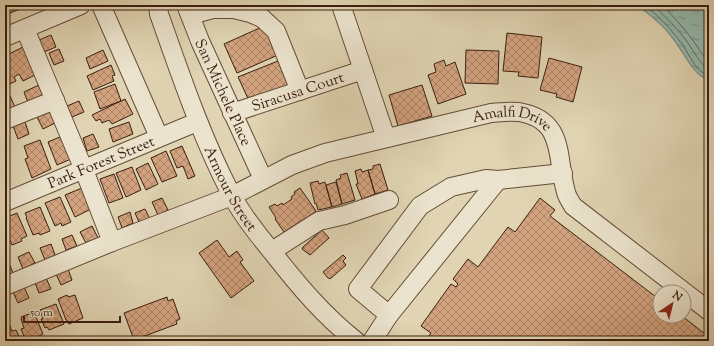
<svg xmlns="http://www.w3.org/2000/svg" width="714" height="346" font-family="'Sorts Mill Goudy',serif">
	<defs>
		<pattern id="water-ripples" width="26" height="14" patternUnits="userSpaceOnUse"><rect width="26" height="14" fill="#94b8ae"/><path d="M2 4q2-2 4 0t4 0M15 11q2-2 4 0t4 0" fill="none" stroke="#7a958c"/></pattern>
		<pattern id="building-cross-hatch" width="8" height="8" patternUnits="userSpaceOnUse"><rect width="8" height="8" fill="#d3a37f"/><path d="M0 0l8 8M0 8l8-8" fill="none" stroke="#ac8466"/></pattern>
	</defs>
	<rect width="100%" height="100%" fill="#e0d4b2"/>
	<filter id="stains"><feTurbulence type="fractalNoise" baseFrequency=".005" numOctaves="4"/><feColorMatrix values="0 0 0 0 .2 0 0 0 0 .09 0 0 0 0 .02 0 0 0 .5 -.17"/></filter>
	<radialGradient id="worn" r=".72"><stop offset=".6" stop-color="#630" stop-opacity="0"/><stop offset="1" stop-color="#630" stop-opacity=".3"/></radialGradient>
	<!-- water -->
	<path fill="url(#water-ripples)" stroke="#707a6e" d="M636 5H709V80C695 76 688 60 680 49 676 42 670 35 665 29 656 20 647 12 636 5Z"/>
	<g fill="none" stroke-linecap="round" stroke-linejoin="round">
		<!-- shore -->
		<path stroke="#676b5e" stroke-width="1" d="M644 5C659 15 672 31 683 45 690 56 696 72 709 76
			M653 5C666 17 678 29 688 43 695 54 699 61 709 71
			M662 5C673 16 683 27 692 39 698 47 702 55 709 63"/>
	</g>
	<!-- building -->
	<path fill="url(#building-cross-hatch)" stroke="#3a1e0f" d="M5 5H24L19 7 20 9 5 15Z
		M264 26 278 55 237 73 224 44Z
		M507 33 542 37 538 78 518 76 519 72 503 71Z
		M51 35 56 47 44 52 39 40Z
		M25 46 37 74 23 81 19 74 14 77 16 81 5 86V56Z
		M59 49 64 61 54 65 49 53Z
		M103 50 108 61 90 69 86 58Z
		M466 50 499 51 498 84 465 83Z
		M549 58 582 67 573 102 556 97 557 94 540 90Z
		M444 60 446 66 455 62 466 94 438 104 428 75 436 72 434 64Z
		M278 61 290 89 251 105 238 77Z
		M111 65 115 75 112 76 114 81 93 90 87 76Z
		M115 84 121 101 100 109 94 92Z
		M39 85 44 99 29 105 24 92Z
		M422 85 432 116 398 126 389 95Z
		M10 96 15 107 5 111V99Z
		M125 99 133 114 112 124 109 120 102 123 100 119 96 121 92 115Z
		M79 101 84 112 72 117 67 106Z
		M50 110 55 123 43 129 37 117Z
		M25 122 29 134 18 139 13 126Z
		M129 122 133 134 113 142 109 129Z
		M93 134 99 147 87 151 83 138Z
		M62 136 71 159 57 165 48 142Z
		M40 140 51 169 32 178 25 159 28 158 24 146Z
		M182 146 195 176 188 179 183 166 177 168 170 151Z
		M166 151 177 176 162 182 151 158Z
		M148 163 158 184 146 190 136 169Z
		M380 164 388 190 375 194 368 170 373 169V166Z
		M132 167 141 190 126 197 116 173Z
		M361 169 362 172 368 170 375 194 362 199 356 184H358L355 171Z
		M347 173 355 200 342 204 336 180 341 178 340 175Z
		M114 174 123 198 109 203 100 179Z
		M318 181 319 184 325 182 332 207 318 210 316 203 315 204 310 183Z
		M336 182 342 204 332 207 326 185Z
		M82 188 91 209 75 217 65 195Z
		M300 188 316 211 306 219V218L284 232 275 219 276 218 269 207 275 204 277 206 282 203 283 205 292 199 291 197 295 194 294 192Z
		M60 197 71 222 62 226 61 223 55 226 45 203Z
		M162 198 168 210 158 215 152 202Z
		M540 198 555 210 550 216 660 300V316H682L709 337V341H425L431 333 421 326 451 284 456 287 458 284 453 279 468 259 478 267 508 227 515 232Z
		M40 207 50 231 40 235 39 233 33 235 26 218 27 217 25 213Z
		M145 209 150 219 140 224 135 213Z
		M130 212 133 223 122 228 118 217Z
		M17 213 27 236 21 239 22 241 12 245 5 228V218Z
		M92 226 98 238 86 243 80 232Z
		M322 230 329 238 310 255 302 249 303 247Z
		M72 235 77 246 66 250 62 239Z
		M217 240 229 257 237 251 243 260 240 262 254 281 231 298 199 253Z
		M51 244 55 255 45 260 40 248Z
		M29 252 35 263 23 269 18 257Z
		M343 255 346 258 343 261 346 265 330 279 329 278H328L323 272Z
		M8 261 13 273 5 277V263Z
		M68 269 72 280 61 285 56 274Z
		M46 278 51 289 39 293 35 283Z
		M24 287 29 298 18 303 13 292Z
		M67 295 68 297 75 295 83 318 69 324 67 320H66L58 299Z
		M167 297 168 301 173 299 180 319 176 321 177 324 134 340 124 313Z
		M56 304 64 324 49 330 47 327 45 328 41 319H43L40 310Z
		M34 312 43 334 37 337 38 340 35 341H26L21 329 24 328 21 319H22L21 317Z
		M8 321 12 331 16 330 21 341H5V322Z"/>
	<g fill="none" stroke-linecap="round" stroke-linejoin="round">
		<!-- minor casing -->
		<g stroke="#644c38" stroke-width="20">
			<g id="minor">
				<path d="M101 5 159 137"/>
				<path id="s1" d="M158 5 159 14C181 76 201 136 231 194 242 215 258 235 273 253 298 285 324 316 356 341"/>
				<path id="s2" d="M186 5 200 41 263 179"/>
				<path d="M341 5 386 138"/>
				<path d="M190 15 213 9H234L250 13 262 18 276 31 300 91"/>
				<path d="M25 29 84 170 112 242"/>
				<path d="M5 37 81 5"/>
				<path id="s3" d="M232 113 363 70"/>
				<path d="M5 120 55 100"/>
				<path id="s4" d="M5 202 197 122"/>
				<path d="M272 251 319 221 345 215 389 200"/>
				<path id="s5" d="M5 286 112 242 232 196 292 165 325 153 491 113C500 112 510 111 519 112 566 120 556 158 566 192 567 197 571 202 573 206L709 311"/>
				<path d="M389 315 498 180"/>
				<path d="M372 341 389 315 358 289 420 206 451 187 486 179 498 180 563 173"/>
			</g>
		</g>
		<!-- minor -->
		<use href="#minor" stroke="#ebe3cd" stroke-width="18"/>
	</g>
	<g text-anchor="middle" stroke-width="3.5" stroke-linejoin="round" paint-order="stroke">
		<!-- street labels -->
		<g font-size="15" fill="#3a1e0f" stroke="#ebe3cd">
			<text dy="5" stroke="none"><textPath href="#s3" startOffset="69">Siracusa Court</textPath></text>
			<text dy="5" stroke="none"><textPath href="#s2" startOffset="95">San Michele Place</textPath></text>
			<text dy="5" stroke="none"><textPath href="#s5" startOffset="540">Amalfi Drive</textPath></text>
			<text dy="5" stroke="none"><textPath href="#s4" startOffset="104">Park Forest Street</textPath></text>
			<text dy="5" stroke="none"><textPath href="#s1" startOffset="198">Armour Street</textPath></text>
		</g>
	</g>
	<!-- margin -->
	<rect width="714" height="346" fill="none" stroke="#e0d4b2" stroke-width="20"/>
	<rect x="6" y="6" width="702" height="334" fill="none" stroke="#3a1e0f" stroke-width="2"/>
	<rect x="10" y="10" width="694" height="326" fill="none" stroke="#3a1e0f"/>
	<!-- north arrow -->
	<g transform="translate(672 304) rotate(35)"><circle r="19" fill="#ebe3cd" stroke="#a49481"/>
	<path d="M0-3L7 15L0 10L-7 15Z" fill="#8f2418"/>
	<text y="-6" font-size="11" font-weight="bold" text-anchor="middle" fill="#3a1e0f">N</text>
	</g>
	<!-- scale -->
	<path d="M24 316v6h96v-6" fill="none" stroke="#3a1e0f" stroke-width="2"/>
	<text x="30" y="316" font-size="12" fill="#3a1e0f" stroke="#ebe3cd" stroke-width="3" paint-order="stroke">50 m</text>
	<rect width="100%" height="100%" filter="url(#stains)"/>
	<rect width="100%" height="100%" fill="url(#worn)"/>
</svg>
